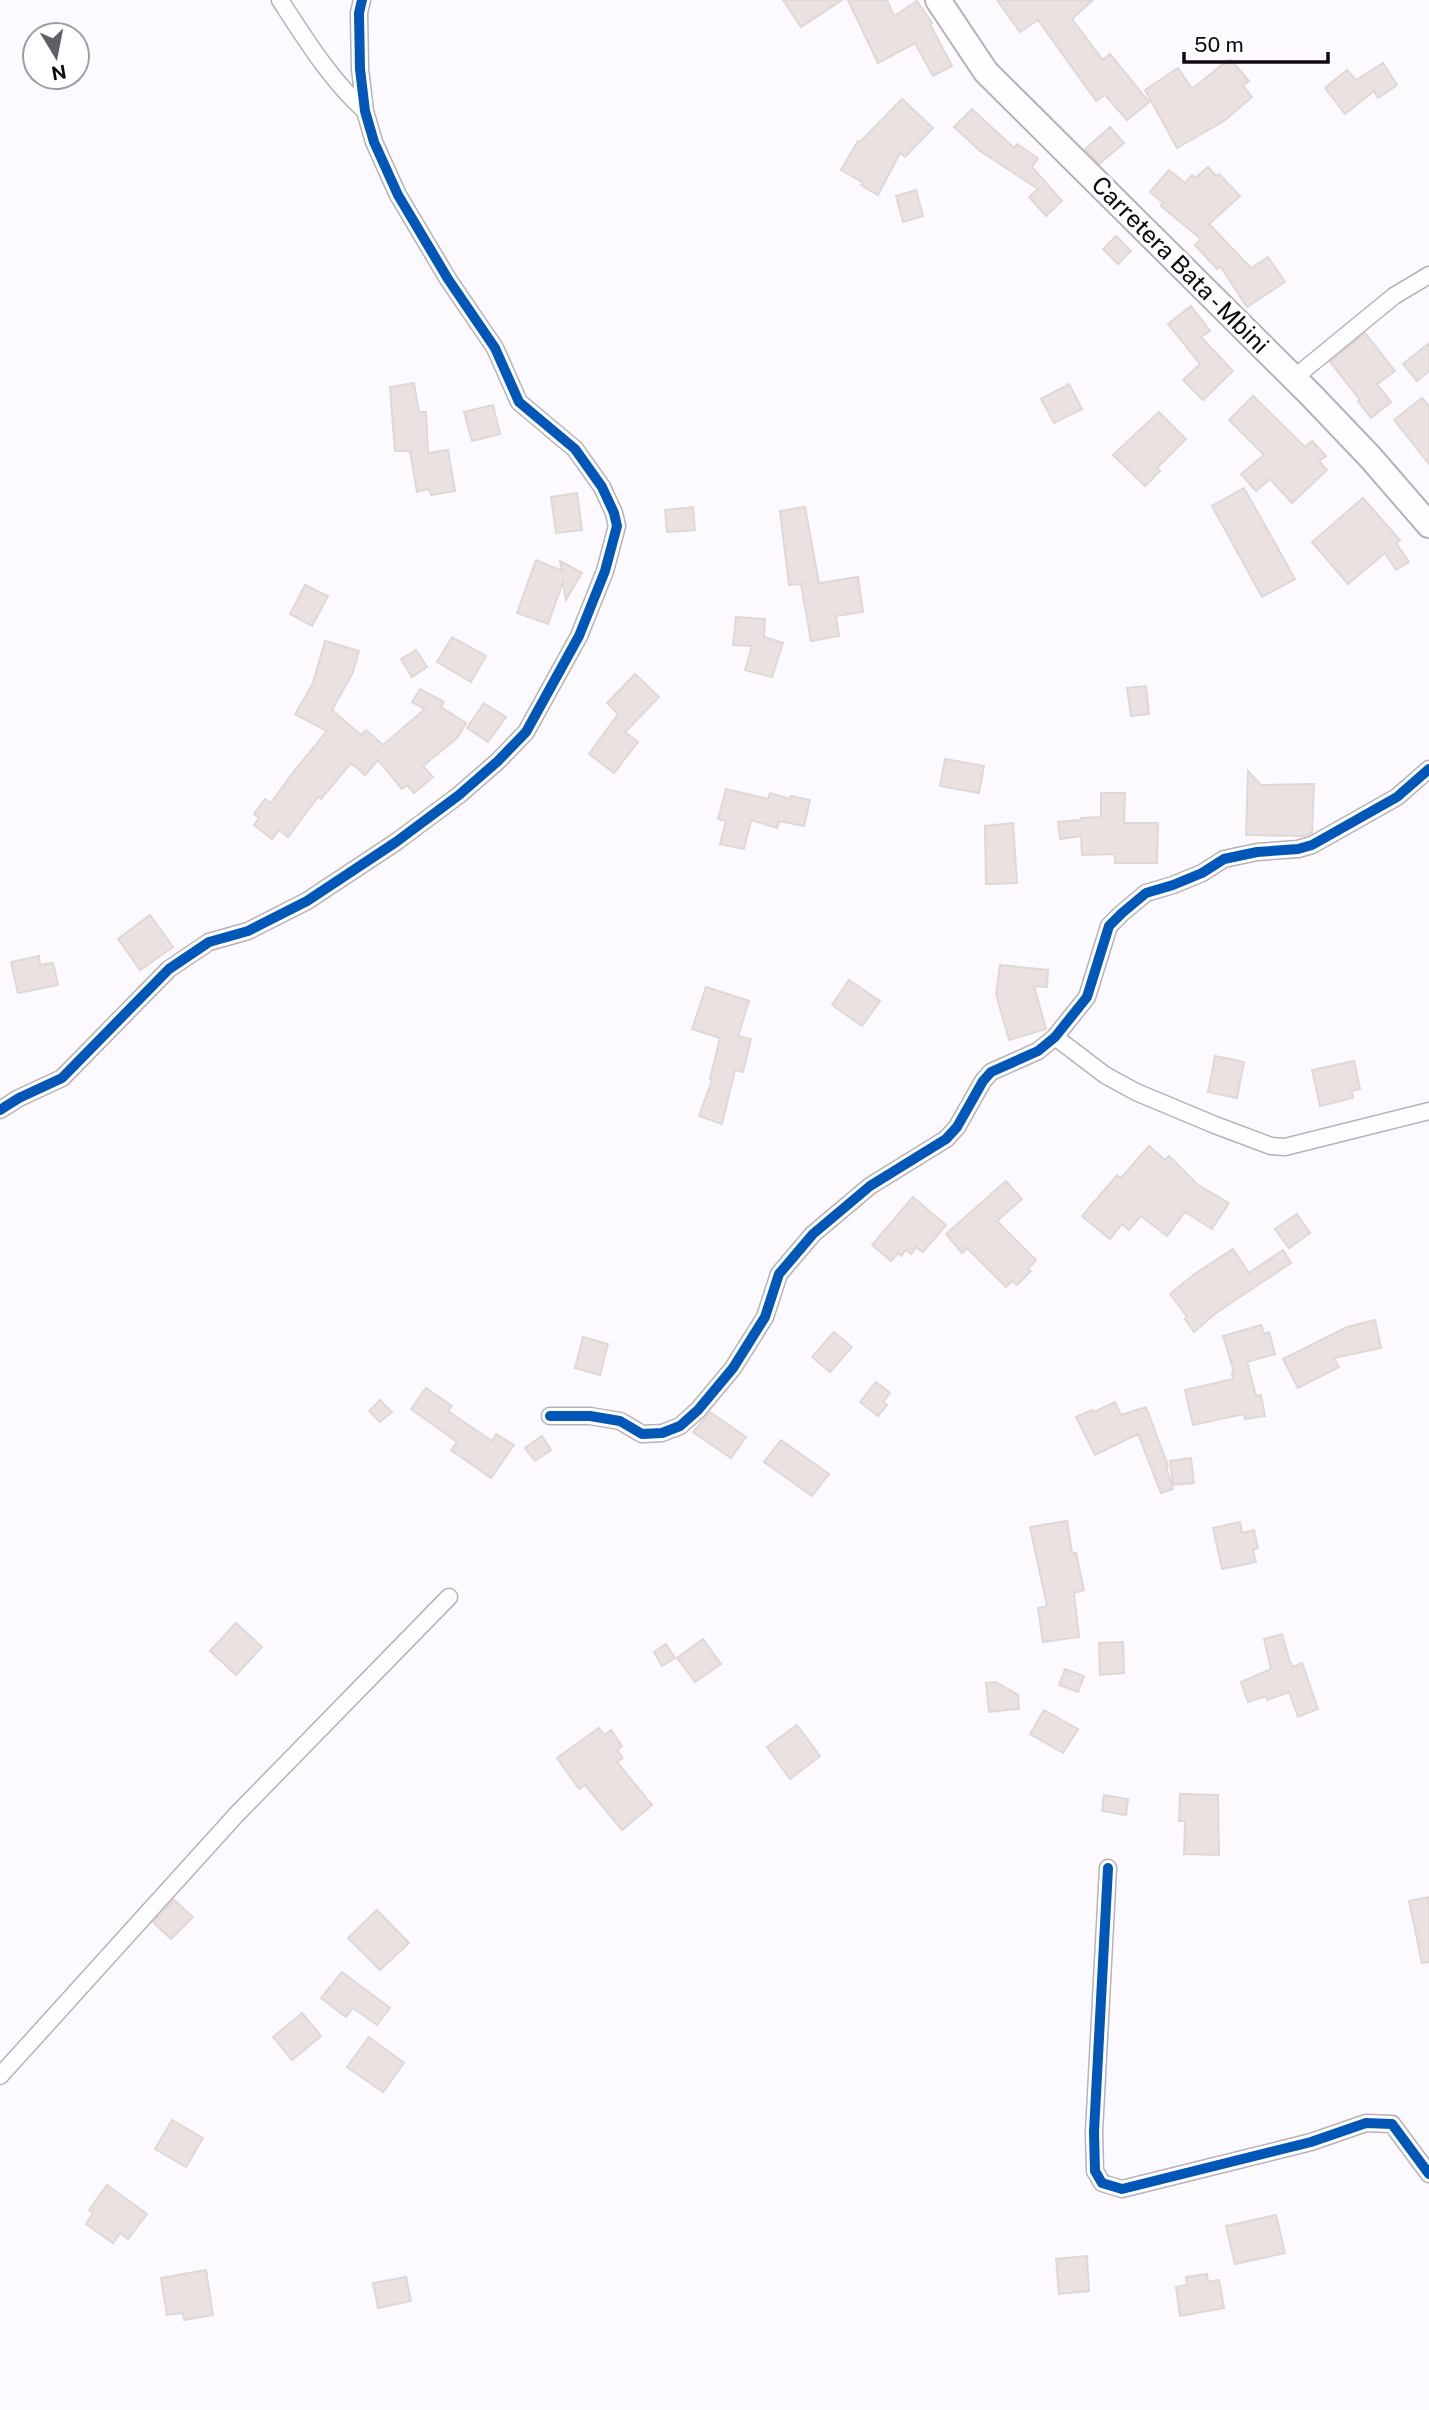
<svg xmlns="http://www.w3.org/2000/svg" width="1429" height="2410" font-family="'Public Sans',sans-serif">
	<rect width="100%" height="100%" fill="#fcfafe"/>
	<!-- building -->
	<path fill="#eae1e0" stroke="#e0d7d7" stroke-width="2" d="M783 0H842L801 27Z
		M848 0H887L894 16 917 1 932 23 930 24 952 66 933 76 915 43 878 63Z
		M997 0H1093L1072 19 1103 60 1110 54 1149 102 1127 120 1105 95 1096 101 1038 20 1020 32Z
		M1228 60H1231L1249 81 1243 86 1252 97 1224 121 1177 148 1145 90 1178 68 1192 89Z
		M1383 63 1397 85 1378 98 1374 91 1345 114 1325 88 1347 70 1356 80Z
		M902 99 933 128 905 157 900 153 878 195 861 185 862 182 841 170 858 141 860 142Z
		M972 109 1014 148 1017 144 1038 158 1032 167 1062 201 1046 216 1029 197 1038 189 980 151 954 127Z
		M1110 127 1124 143 1099 164 1085 149Z
		M1208 167 1216 176 1219 174 1240 196 1209 224 1251 268 1268 257 1285 282 1247 307 1220 266 1217 269 1195 245 1201 239 1161 206 1163 203 1150 192 1169 170 1185 183 1192 175 1195 178Z
		M916 190 923 216 903 222 896 196Z
		M1116 236 1131 251 1118 264 1103 249Z
		M1191 306 1210 331 1201 337 1233 371 1203 400 1183 380 1200 364 1168 324Z
		M1365 333 1395 371 1377 384 1391 402 1371 418 1358 401 1360 400 1330 362Z
		M1429 343V371L1417 381 1403 364Z
		M414 383 419 412H426L428 453 448 450 455 491 431 495 429 489 417 492 410 451H395L390 387Z
		M1069 384 1082 409 1054 423 1041 399Z
		M1253 396 1305 447 1312 441 1326 456 1319 461 1327 470 1292 503 1270 479 1256 491 1241 474 1264 455 1229 420Z
		M1422 398 1429 406V464L1394 420Z
		M493 405 500 434 472 441 464 412Z
		M1159 412 1186 439 1157 468 1160 471 1145 486 1113 455Z
		M1244 488 1295 579 1262 597 1212 506Z
		M577 493 582 530 556 533 551 497Z
		M1363 498 1400 540 1396 543 1409 562 1396 570 1385 553 1348 584 1312 542Z
		M693 507 695 530 667 532 665 510Z
		M805 507 819 583 858 577 863 612 836 616 839 636 811 641 801 584 789 585 780 511Z
		M536 560 562 571 560 561 582 573 566 600 563 582 548 624 517 613Z
		M305 585 328 596 312 626 290 614Z
		M736 617 765 619 764 637 783 643 772 677 745 670 752 646 733 645Z
		M452 637 486 656 471 682 437 662Z
		M325 641 359 651 353 672 332 710 361 735 366 730 383 745 425 709 412 702 420 689 444 702 441 707 466 723 457 738 423 766 433 777 414 793 407 785 402 789 378 760 365 775 351 763 321 799 318 797 288 837 279 830 272 839 254 825 259 818 254 814 265 799 271 803 291 775 327 731 295 714 313 683Z
		M416 650 427 667 412 677 401 659Z
		M635 674 659 697 625 732 638 742 614 773 589 754 618 714 607 703Z
		M1146 686 1149 714 1131 716 1127 688Z
		M484 703 506 717 488 742 467 728Z
		M945 759 984 766 979 793 940 786Z
		M1248 771 1261 785 1314 784 1312 833 1304 836 1246 835Z
		M726 789 768 799 770 793 790 799 791 796 810 800 804 826 779 821 777 828 751 820 744 849 720 844 726 821 718 819Z
		M1101 793H1125L1124 823H1158L1157 863H1115V854L1082 855 1081 836 1060 839 1058 822 1081 820V818L1101 817Z
		M1013 823 1017 883 986 884 985 826Z
		M150 915 173 947 140 970 118 939Z
		M39 956 40 965 53 963 58 985 18 993 11 962Z
		M1000 965 1048 970 1047 987 1034 986 1046 1029 1009 1040 996 994Z
		M849 980 880 1001 862 1026 832 1005Z
		M706 987 749 1001 738 1036 751 1039 743 1072 735 1070 722 1124 699 1116 712 1080 710 1079 720 1038 692 1029Z
		M1215 1056 1244 1062 1237 1098 1208 1092Z
		M1354 1061 1360 1089 1352 1091 1353 1098 1320 1106 1312 1070Z
		M1149 1146 1165 1160 1169 1156 1198 1185 1229 1203 1212 1229 1185 1212 1167 1236 1141 1216 1129 1230 1122 1224 1110 1239 1082 1216 1117 1175 1121 1178Z
		M1006 1181 1022 1199 997 1221 1036 1260 1028 1269 1031 1271 1017 1285 1012 1281 1006 1287 967 1248 962 1253 946 1234Z
		M913 1197 946 1225 923 1252 916 1247 911 1254 906 1250 901 1256 898 1253 891 1261 872 1245Z
		M1297 1214 1310 1233 1289 1248 1275 1229Z
		M1233 1249 1249 1273 1283 1250 1291 1263 1216 1313 1194 1332 1185 1319 1187 1317 1170 1294 1196 1273Z
		M1375 1320 1381 1348 1334 1358 1339 1367 1298 1388 1283 1359 1347 1327Z
		M1261 1325 1264 1334 1269 1332 1275 1354 1247 1362 1256 1396 1261 1395 1265 1416 1245 1419 1244 1414 1193 1425 1185 1390 1233 1379 1232 1373 1234 1372 1223 1336Z
		M834 1332 852 1347 830 1372 812 1357Z
		M583 1337 608 1344 600 1375 575 1368Z
		M876 1382 890 1393 883 1402 887 1405 878 1416 860 1402Z
		M426 1388 452 1406 448 1411 492 1441 496 1434 514 1445 491 1478 451 1450 457 1442 411 1409Z
		M380 1400 392 1412 380 1422 369 1411Z
		M1115 1402 1121 1415 1146 1407 1168 1466 1166 1467 1173 1489 1161 1493 1138 1434 1095 1455 1076 1417 1092 1410 1094 1412Z
		M710 1412 746 1437 731 1458 693 1432Z
		M542 1436 551 1450 535 1461 525 1448Z
		M781 1440 829 1474 812 1496 764 1462Z
		M1191 1458 1194 1483 1173 1485 1170 1461Z
		M1067 1521 1072 1553H1076L1084 1590 1074 1593 1079 1637 1043 1642 1038 1608 1047 1606 1030 1527Z
		M1240 1522 1242 1533 1254 1530 1258 1548 1253 1550 1256 1562 1222 1569 1213 1528Z
		M236 1623 262 1647 236 1675 210 1651Z
		M1282 1634 1290 1662 1293 1667 1302 1663 1318 1709 1298 1717 1289 1692 1267 1700 1266 1696 1248 1702 1241 1682 1271 1669 1264 1639Z
		M703 1639 721 1664 695 1682 677 1658Z
		M1123 1642 1124 1673 1100 1675 1099 1643Z
		M666 1644 675 1658 662 1666 654 1652Z
		M1065 1669 1084 1676 1078 1692 1059 1685Z
		M996 1682 1018 1695 1019 1709 989 1712 986 1683Z
		M1044 1710 1078 1729 1063 1753 1030 1734Z
		M797 1725 820 1756 790 1779 767 1747Z
		M599 1728 604 1735 611 1730 622 1746 617 1750 623 1758 617 1762 652 1805 622 1830 585 1785 579 1789 557 1758Z
		M1180 1794 1218 1795 1219 1855 1184 1854 1185 1821H1179Z
		M1104 1795 1128 1799 1126 1815 1102 1811Z
		M1429 1897V1962L1422 1963 1409 1901Z
		M174 1900 193 1917 171 1939 153 1922Z
		M377 1910 409 1943 380 1970 348 1938Z
		M342 1972 390 2008 377 2025 353 2008 346 2017 321 1998Z
		M302 2013 321 2036 292 2060 273 2037Z
		M369 2037 404 2063 383 2092 347 2067Z
		M172 2120 203 2138 186 2167 155 2149Z
		M107 2185 147 2214 128 2239 120 2233 113 2243 86 2224 93 2213 89 2210Z
		M1276 2215 1285 2253 1235 2264 1226 2226Z
		M1087 2256 1089 2291 1059 2294 1056 2259Z
		M206 2270 213 2315 184 2320 183 2313 167 2315 161 2278Z
		M1207 2274 1208 2282 1219 2280 1224 2308 1180 2316 1176 2287 1187 2285 1186 2277Z
		M406 2277 411 2301 378 2308 373 2283Z"/>
	<g fill="none" stroke-linecap="round" stroke-linejoin="round">
		<!-- street casing -->
		<g stroke="#b7b2ba" stroke-width="19">
			<path id="street" d="M280 0C306 40 330 79 365 111
				M1294 378 1394 296 1429 275
				M1055 1037 1105 1075 1136 1092 1215 1125 1271 1146 1285 1147 1429 1111
				M0 1110 19 1098 62 1078 169 969 209 942 248 931 307 901 396 842 459 795 498 761 526 732 579 636 605 571 617 526 614 513 602 487 575 449 519 402 495 348 448 279 398 195 374 142 365 111 360 69 359 13 362 0
				M550 1416H590L620 1421 642 1434 662 1433 680 1426 698 1410 733 1368 765 1317 779 1274 813 1234 870 1186 946 1139 957 1127 983 1081 991 1072 1038 1051 1055 1037 1087 997 1109 926 1122 913 1146 893 1173 885 1202 873 1224 859 1257 852 1298 849 1312 845 1397 797 1429 769
				M1108 1868 1094 2132 1095 2171 1102 2183 1122 2189 1311 2142 1366 2123 1392 2124 1429 2174
				M0 2076 236 1815 449 1597"/>
		</g>
		<!-- primary casing -->
		<g stroke="#b7b2ba" stroke-width="28">
			<path id="primary" d="M938 0 986 72 1311 395 1371 458 1429 525"/>
		</g>
		<!-- street -->
		<use href="#street" stroke="#fffeff" stroke-width="16"/>
		<!-- primary -->
		<use href="#primary" stroke="#fffeff" stroke-width="24"/>
		<!-- cycleway casing -->
		<g stroke="#fff" stroke-width="15">
			<path id="cycleway" d="M0 1110 19 1098 62 1078 169 969 209 942 248 931 307 901 396 842 459 795 498 761 526 732 579 636 605 571 617 526 614 513 602 487 575 449 519 402 495 348 448 279 398 195 374 142 365 111 360 69 359 13 362 0
				M550 1416H590L620 1421 642 1434 662 1433 680 1426 698 1410 733 1368 765 1317 779 1274 813 1234 870 1186 946 1139 957 1127 983 1081 991 1072 1038 1051 1055 1037 1087 997 1109 926 1122 913 1146 893 1173 885 1202 873 1224 859 1257 852 1298 849 1312 845 1397 797 1429 769
				M1108 1868 1094 2132 1095 2171 1102 2183 1122 2189 1311 2142 1366 2123 1392 2124 1429 2174"/>
		</g>
		<!-- cycleway -->
		<use href="#cycleway" stroke="#0057b8" stroke-width="10"/>
	</g>
	<g text-anchor="middle" stroke-width="7" stroke-linejoin="round" paint-order="stroke">
		<!-- street labels -->
		<g font-size="24" fill="#100913" stroke="#fff">
			<text transform="translate(1180 265) rotate(45)" y="8">Carretera Bata - Mbini</text>
		</g>
	</g>
	<!-- north arrow -->
	<g transform="translate(56 56) rotate(170)"><circle r="33" fill="#ffffff" stroke="#9f9da1" stroke-width="2"/>
	<path d="M0-5L12 26L0 18L-12 26Z" fill="#635d65"/>
	<text y="-10" font-size="19" font-weight="bold" text-anchor="middle" fill="#100913">N</text>
	</g>
	<!-- scale -->
	<path d="M1184 52v10h144v-10" fill="none" stroke="#100913" stroke-width="3.5"/>
	<text x="1194" y="52" font-size="21" fill="#100913" stroke="#ffffff" stroke-width="5" paint-order="stroke">50 m</text>
</svg>
